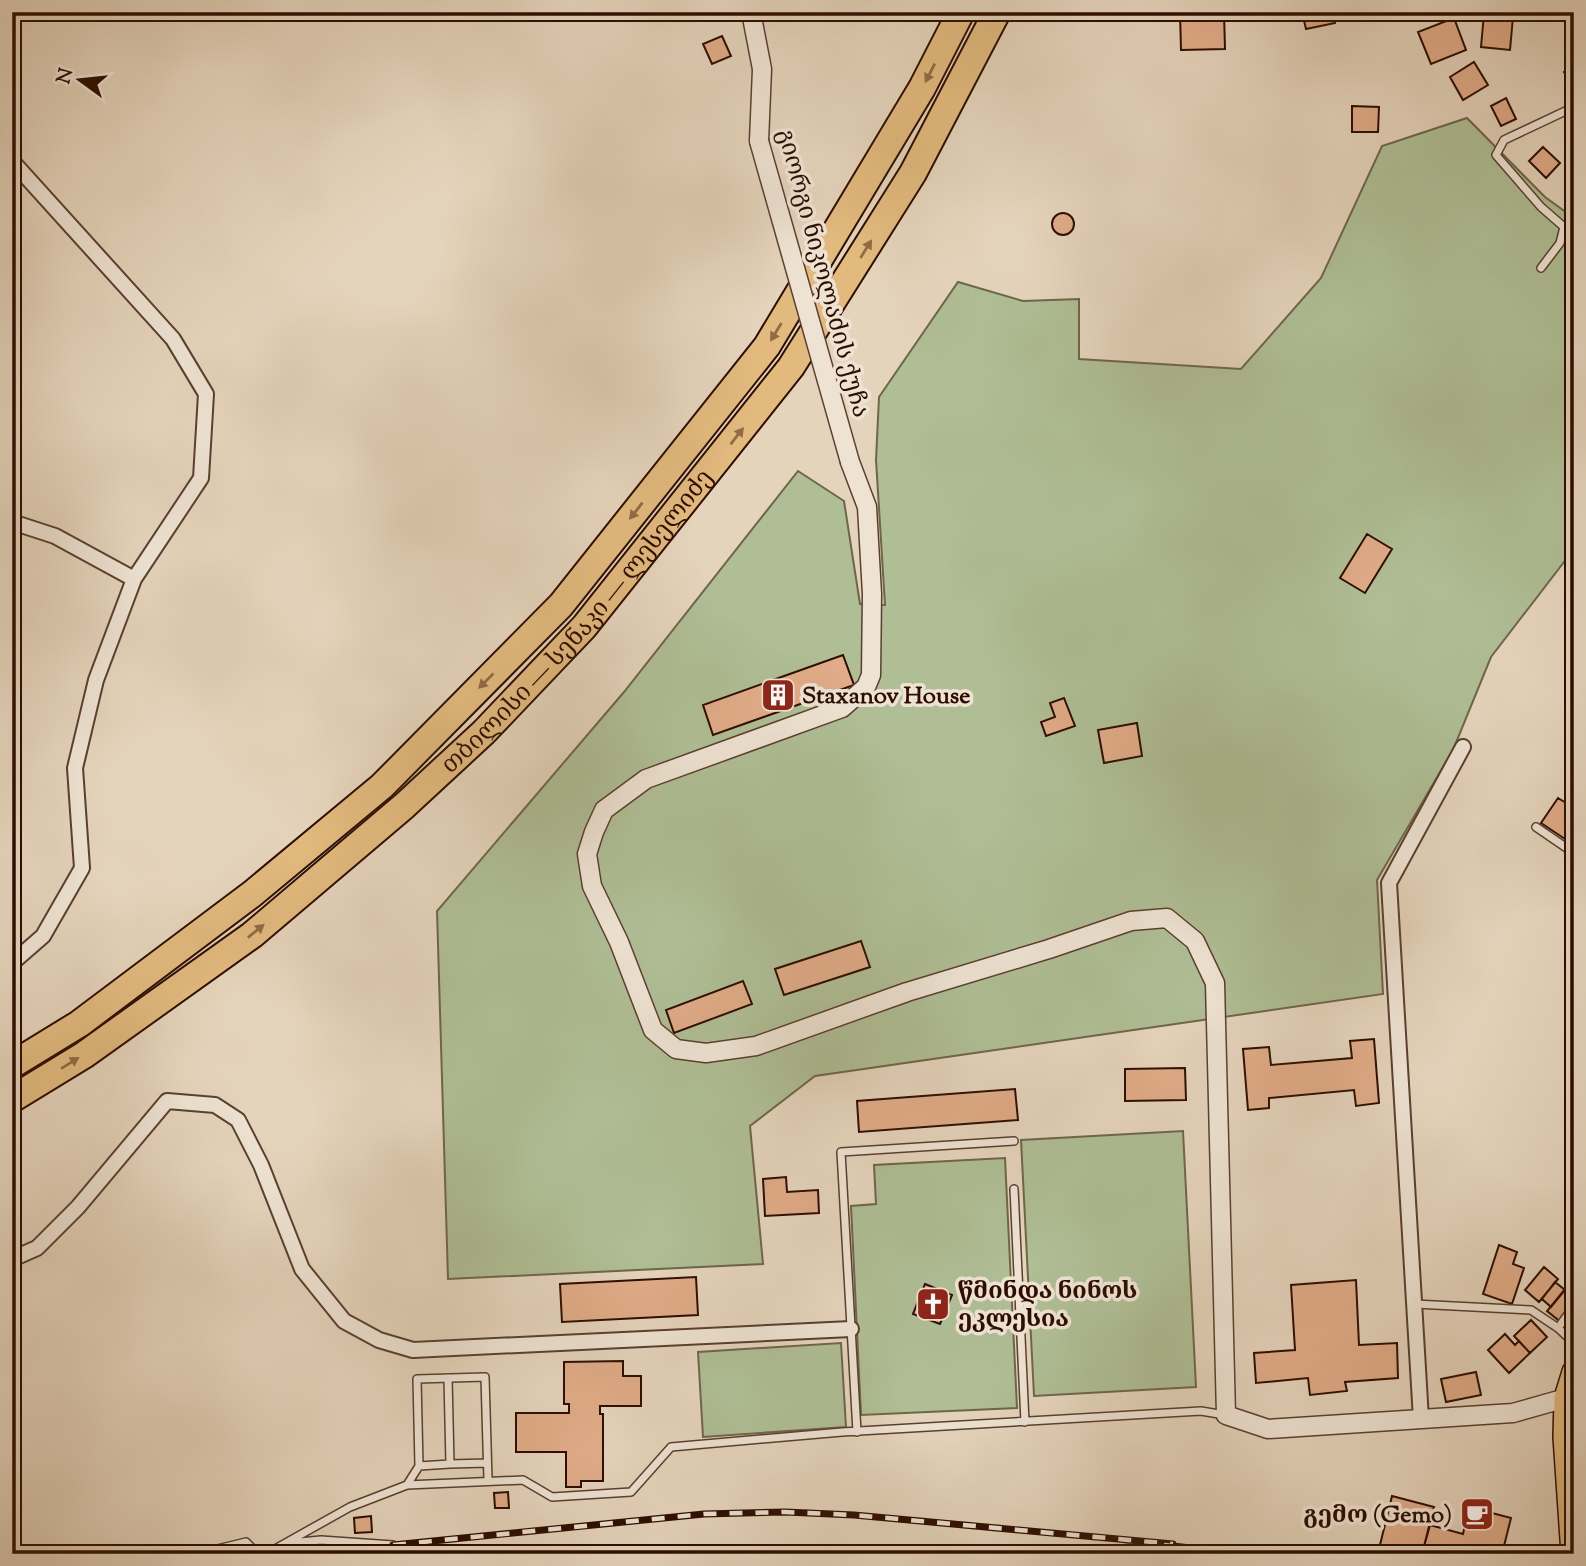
<svg xmlns="http://www.w3.org/2000/svg" width="1586" height="1566" font-family="'Sorts Mill Goudy','Noto Serif Georgian',serif">
	<rect width="100%" height="100%" fill="#e5d4bc"/>
	<filter id="stains"><feTurbulence type="fractalNoise" baseFrequency=".00286" numOctaves="4"/><feColorMatrix values="0 0 0 0 .2 0 0 0 0 .09 0 0 0 0 .02 0 0 0 .5 -.17"/></filter>
	<radialGradient id="worn" r=".72"><stop offset=".6" stop-color="#630" stop-opacity="0"/><stop offset="1" stop-color="#630" stop-opacity=".3"/></radialGradient>
	<!-- green -->
	<path fill="#afbe95" stroke="#6e664a" stroke-width="2" d="M1467 118 1545 197 1574 218V549L1491 657 1453 750 1377 880 1383 994 815 1076 750 1126 763 1264 448 1279 437 911 624 692 798 471 844 501 860 604 885 605 876 460 879 397 958 282 1023 301 1079 299V359L1241 369 1321 278 1382 146Z
		M1183 1131 1196 1387 1034 1396 1021 1140Z
		M1005 1158 1017 1408 861 1415 851 1206 876 1204 874 1165Z
		M841 1343 846 1427 703 1437 698 1352Z"/>
	<!-- building -->
	<path fill="#e1ac89" stroke="#2c0d00" stroke-width="2" d="M1180 12H1224L1225 49 1181 50Z
		M1302 12H1333L1335 23 1306 29Z
		M1417 12H1439L1420 20Z
		M1484 14 1513 17 1510 50 1481 47Z
		M1454 18 1466 50 1431 64 1418 32Z
		M722 36 731 56 712 64 703 44Z
		M1474 62 1488 85 1463 100 1450 77Z
		M1574 66V88L1564 72Z
		M1506 98 1516 119 1501 126 1491 106Z
		M1352 106 1379 107 1378 132H1352Z
		M1543 147 1560 163 1546 178 1529 161Z
		M1052 224a11 11 0 1 1 22 0a11 11 0 1 1-22 0Z
		M1367 534 1392 549 1365 593 1340 578Z
		M843 655 854 685 713 735 703 705Z
		M1064 698 1075 726 1046 736 1041 722 1055 717 1050 703Z
		M1137 723 1142 756 1104 763 1098 730Z
		M1574 769V789L1565 784Z
		M1558 798 1574 808 1571 819 1574 821V845L1541 823Z
		M861 941 870 967 784 995 775 969Z
		M743 981 752 1004 674 1033 666 1010Z
		M1374 1039 1379 1103 1356 1106 1354 1090 1269 1098V1108L1248 1110 1243 1049 1269 1047 1271 1065 1352 1058 1350 1041Z
		M1185 1068 1186 1100 1125 1101V1069Z
		M1015 1089 1018 1120 859 1132 857 1101Z
		M786 1177 787 1192 818 1190 819 1213 765 1216 763 1179Z
		M1574 1212V1247H1569L1565 1213Z
		M1499 1245 1517 1252 1513 1264 1524 1268 1512 1304 1483 1294Z
		M1544 1267 1558 1279 1539 1302 1525 1290Z
		M696 1277 698 1315 562 1322 560 1284Z
		M1574 1278V1319L1567 1327 1547 1311Z
		M1356 1280 1359 1345 1397 1343 1398 1378 1345 1382 1347 1391 1310 1395 1308 1378 1256 1383 1254 1353 1295 1350 1291 1285Z
		M1555 1282 1565 1290 1551 1307 1542 1299Z
		M925 1284 952 1295 940 1324 913 1314Z
		M1531 1320 1547 1337 1530 1353 1514 1336Z
		M1505 1334 1515 1345 1519 1341 1530 1353 1509 1373 1488 1350Z
		M623 1361V1376H641V1406H600V1414H603V1481H581V1487H566V1452H516V1413H569V1404H564V1362Z
		M1476 1372 1481 1395 1446 1402 1441 1379Z
		M508 1492 509 1508H495L494 1493Z
		M1392 1496 1434 1507 1422 1554 1378 1553Z
		M1469 1507 1511 1518 1502 1554H1422L1430 1525 1463 1534Z
		M371 1516 372 1532 355 1533 354 1518Z"/>
	<g fill="none" stroke-linecap="round" stroke-linejoin="round">
		<!-- service casing -->
		<g stroke="#5a3f2f" stroke-width="10">
			<path id="service" d="M1541 268 1560 243 1564 227 1541 207 1496 155 1504 140 1574 107
				M1536 827 1574 853
				M1014 1189 1025 1422
				M1415 1304 1531 1310 1558 1328 1574 1343
				M1558 1328 1574 1306
				M857 1432 841 1152 1014 1141
				M450 1464 487 1463
				M419 1466 417 1379 485 1377 488 1480
				M407 1485 419 1466 450 1464 448 1378
				M289 1543 321 1540 393 1545
				M197 1554 246 1542 258 1554
				M266 1554 350 1507 407 1485 523 1480 552 1497 631 1492 671 1447 842 1432 1201 1411 1225 1415"/>
		</g>
		<!-- minor casing -->
		<g stroke="#5a3f2f" stroke-width="18">
			<path id="minor" d="M1558 12 1574 14
				M12 161 173 339 206 394 201 478 134 579 96 680 75 768 82 868 43 936 12 963
				M12 522 55 536 134 579
				M12 1259 37 1248 78 1207 167 1101 215 1105 238 1120 261 1165 302 1269 344 1321 379 1340 413 1350 851 1329
				M1421 1419 1389 883 1463 747"/>
		</g>
		<!-- tertiary casing -->
		<g stroke="#5a3f2f" stroke-width="21">
			<path id="tertiary" d="M751 12 762 69 759 141
				M850 462 867 507 872 594 871 675 866 687 842 708 646 779 604 810 594 832 587 854 592 886 619 942 653 1030 676 1049 706 1053 756 1046 907 992 1049 949 1131 921 1167 918 1195 941 1215 983 1226 1415 1268 1429 1513 1413 1566 1398"/>
		</g>
		<!-- primary casing -->
		<g stroke="#2c0d00" stroke-width="26">
			<path id="primary" d="M1573 1554 1565 1437 1566 1398 1574 1372"/>
		</g>
		<!-- motorway casing -->
		<g stroke="#2c0d00" stroke-width="30">
			<g id="motorway">
				<path d="M12 1065 79 1024 252 894 382 786 561 605 767 346 922 88 961 12"/>
				<path id="s1" d="M12 1099 84 1055 252 935 404 806 484 732 584 627 791 367 913 173 997 12"/>
			</g>
		</g>
		<!-- service -->
		<use href="#service" stroke="#eee3d3" stroke-width="7"/>
		<!-- minor -->
		<use href="#minor" stroke="#eee3d3" stroke-width="14"/>
		<!-- tertiary -->
		<use href="#tertiary" stroke="#eee3d3" stroke-width="18"/>
		<!-- primary -->
		<use href="#primary" stroke="#e2ba7e" stroke-width="23"/>
		<!-- motorway -->
		<use href="#motorway" stroke="#e2ba7e" stroke-width="26"/>
		<!-- rail casing -->
		<g stroke="#2c0d00" stroke-width="7">
			<path id="rail" d="M393 1545 704 1514 785 1512 854 1515 1173 1544
				M1164 1545 1244 1554
				M1048 1554 1129 1547"/>
		</g>
		<!-- rail -->
		<use href="#rail" stroke="#eee3d3" stroke-width="4.5" stroke-dasharray="13" stroke-linecap="butt"/>
		<!-- tertiary-bridge casing -->
		<g stroke="#5a3f2f" stroke-width="21" stroke-linecap="butt">
			<path id="tertiary-bridge" d="M759 141 850 462"/>
		</g>
		<!-- tertiary-bridge -->
		<use href="#tertiary-bridge" stroke="#eee3d3" stroke-width="18"/>
	</g>
	<!-- one-way arrows -->
	<defs><path id="oneway-solid" d="M-6-.8H1V-3.2L6.5 0L1 3.2V.8H-6Z" transform="scale(1.75)"/></defs>
	<g fill="#906c45">
		<use href="#oneway-solid" transform="translate(930 73) rotate(117)"/>
		<use href="#oneway-solid" transform="translate(866 249) rotate(-58)"/>
		<use href="#oneway-solid" transform="translate(776 332) rotate(121)"/>
		<use href="#oneway-solid" transform="translate(737 436) rotate(-52)"/>
		<use href="#oneway-solid" transform="translate(636 511) rotate(128)"/>
		<use href="#oneway-solid" transform="translate(486 681) rotate(135)"/>
		<use href="#oneway-solid" transform="translate(256 931) rotate(-39)"/>
		<use href="#oneway-solid" transform="translate(70 1063) rotate(-32)"/>
	</g>
	<!-- icons -->
	<defs>
		<g id="building-square" transform="scale(1.75)"><rect x="-9" y="-9" width="18" height="18" rx="4" fill="#8f2418" stroke="#eee3d3"/><path d="M-4-6H4V6H1V3H-1V6H-4ZM-2.5-4.3h1.7v1.8h-1.7ZM.8-4.3h1.7v1.8H.8ZM-2.5-1h1.7V.8h-1.7ZM.8-1h1.7V.8H.8Z" fill="#fff"/></g>
		<g id="church-square" transform="scale(1.75)"><rect x="-9" y="-9" width="18" height="18" rx="4" fill="#8f2418" stroke="#eee3d3"/><path d="M-1.2-6h2.4v3.5h3.3v2.4h-3.3V6h-2.4V-.1h-3.3v-2.4h3.3Z" fill="#fff"/></g>
		<g id="cafe-square" transform="scale(1.75)"><rect x="-9" y="-9" width="18" height="18" rx="4" fill="#8f2418" stroke="#eee3d3"/><path d="M-5.5-4.5H6V0H3Q3 3.5 0 3.5H-2.5Q-5.5 3.5-5.5 0ZM3-3.2v2h1.7v-2ZM-6 4.5H4V6H-6Z" fill="#fff"/></g>
	</defs>
	<g fill-rule="evenodd">
		<use href="#building-square" x="778" y="695"/>
		<use href="#church-square" x="933" y="1304"/>
		<use href="#cafe-square" x="1477" y="1514"/>
	</g>
	<g text-anchor="middle" stroke-width="7" stroke-linejoin="round" paint-order="stroke">
		<!-- street labels -->
		<g font-size="24" fill="#2c0d00" stroke="#eee3d3">
			<text transform="translate(824 273) rotate(75)" y="8">გიორგი ნიკოლაძის ქუჩა</text>
			<text dy="8" stroke="none"><textPath href="#s1" startOffset="744">თბილისი — სენაკი — ლესელიძე</textPath></text>
		</g>
		<!-- poi labels -->
		<g font-size="24" font-weight="bold" fill="#2c0d00" stroke="#eee3d3" text-anchor="start">
			<text x="802" y="703">Staxanov House</text>
			<text x="958" y="1298">წმინდა ნინოს<tspan x="958" dy="28">ეკლესია</tspan></text>
			<text x="1452" y="1522" text-anchor="end">გემო (Gemo)</text>
		</g>
	</g>
	<!-- margin -->
	<rect width="1586" height="1566" fill="none" stroke="#e5d4bc" stroke-width="42"/>
	<rect x="14" y="14" width="1558" height="1538" fill="none" stroke="#2c0d00" stroke-width="3.5"/>
	<rect x="21" y="21" width="1544" height="1524" fill="none" stroke="#2c0d00" stroke-width="2"/>
	<!-- north arrow -->
	<g transform="translate(80 80) rotate(285)" stroke="#eee3d3" stroke-width="5" paint-order="stroke">
	<path d="M0-5L12 26L0 18L-12 26Z" fill="#2c0d00"/>
	<text y="-10" font-size="19" font-weight="bold" text-anchor="middle" fill="#2c0d00">N</text>
	</g>
	<rect width="100%" height="100%" filter="url(#stains)"/>
	<rect width="100%" height="100%" fill="url(#worn)"/>
</svg>
